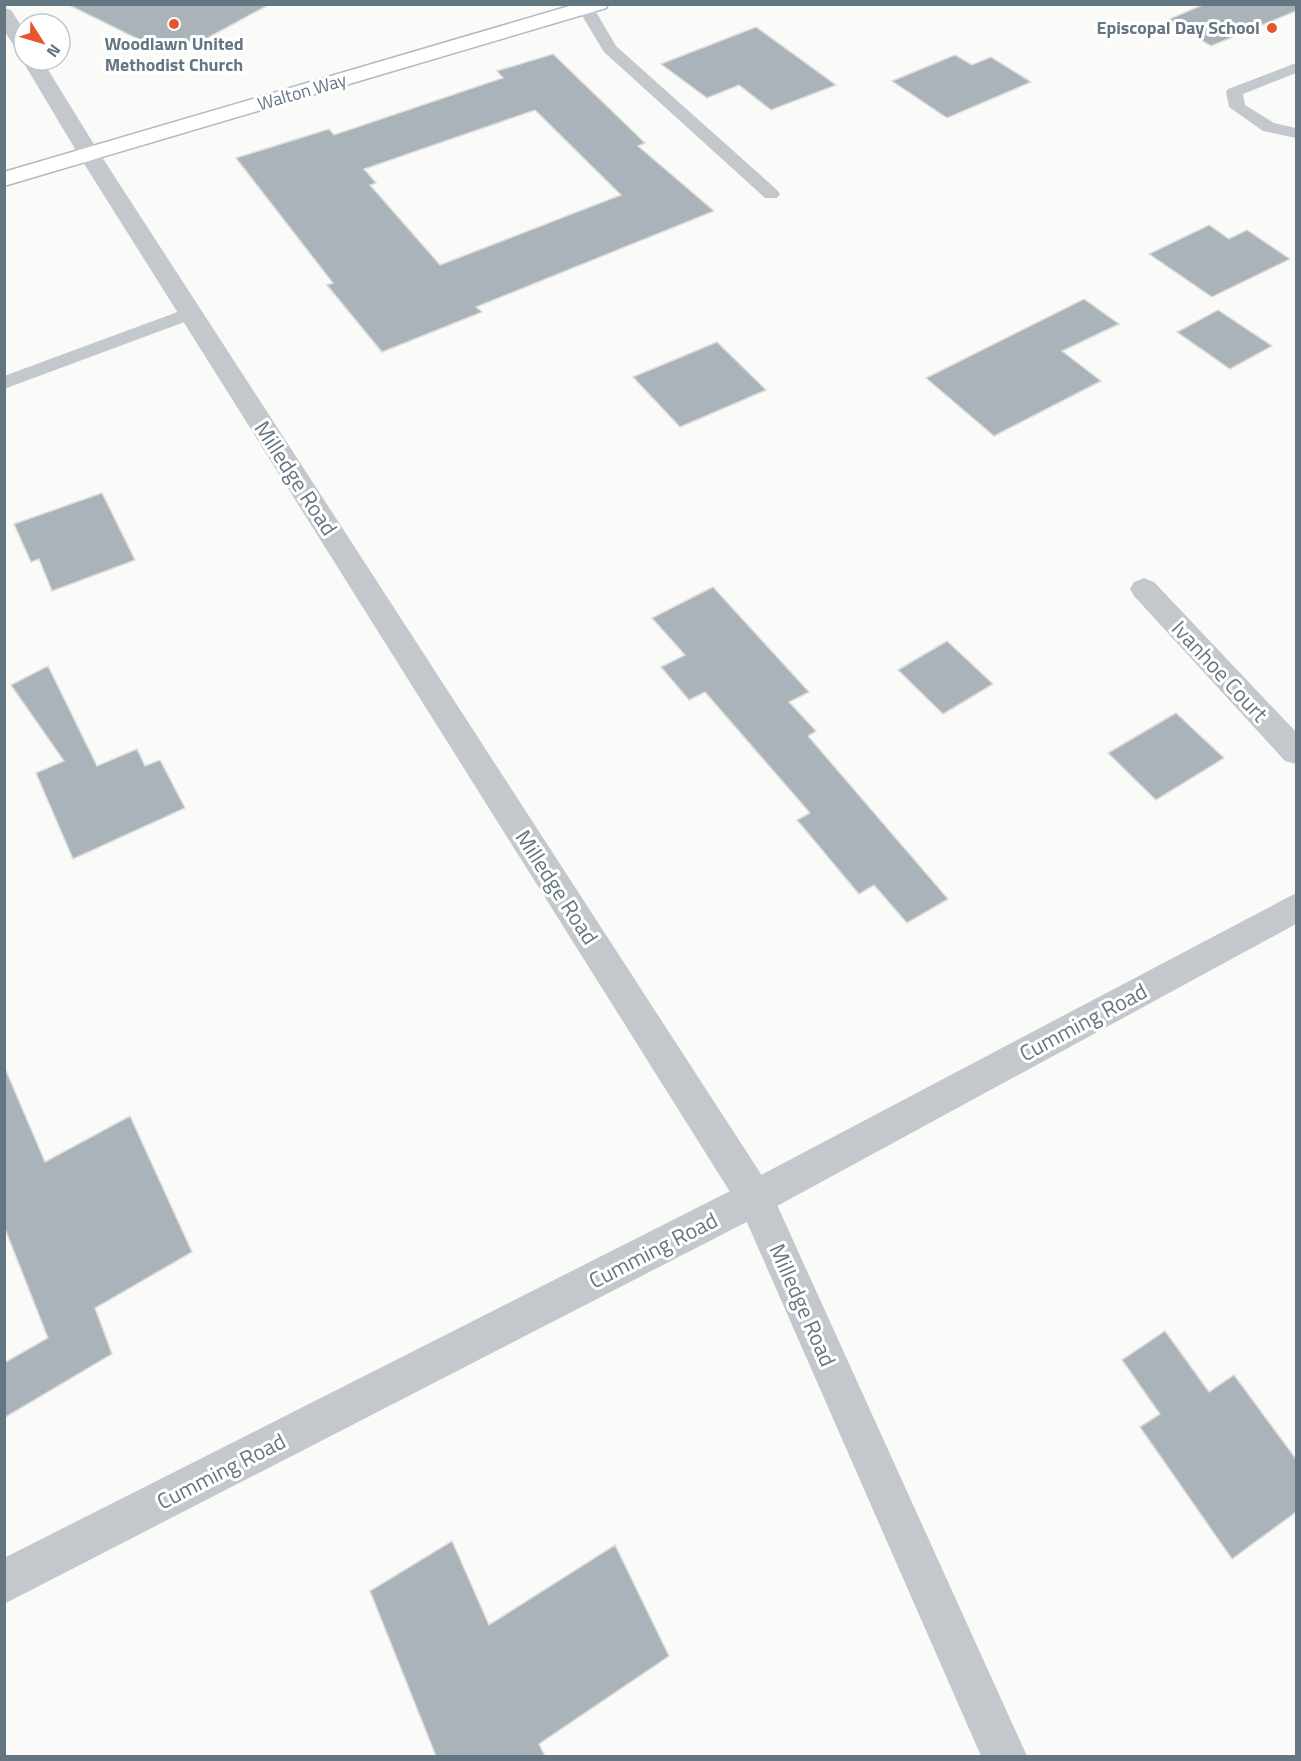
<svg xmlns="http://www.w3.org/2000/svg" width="1301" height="1761" font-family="'Titillium Web',sans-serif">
	<rect width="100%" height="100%" fill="#fafaf8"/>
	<!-- building -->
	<path fill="#aab3b9" stroke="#dcdcda" stroke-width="1.5" fill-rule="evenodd" d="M67 4H270L202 41 148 44Z
		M1205 4H1296V11L1211 46 1167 20Z
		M756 27 836 85 771 110 739 85 707 98 661 64Z
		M553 54 645 143 638 146 714 211 476 307 482 312 382 352 327 285 333 283 236 158 329 129 334 135 503 78 497 71ZM535 110 621 195 440 265 370 185 376 183 364 169Z
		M955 55 972 65 991 57 1031 82 947 118 892 81Z
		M1209 225 1229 239 1247 230 1290 259 1212 297 1149 254Z
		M1084 299 1119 324 1062 351 1101 381 994 436 926 378Z
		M1218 310 1272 346 1230 369 1177 332Z
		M717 342 766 390 680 427 633 377Z
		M102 493 135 560 52 591 39 559 31 562 14 524Z
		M713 587 809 692 789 702 816 731 808 736 948 899 907 923 874 885 859 894 797 820 810 813 705 692 689 700 661 667 685 655 652 618Z
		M947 641 993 684 943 714 898 670Z
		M48 666 97 766 137 749 145 766 160 760 185 808 73 859 36 773 64 761 11 685Z
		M1176 713 1224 758 1156 800 1108 753Z
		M4 1066 45 1162 130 1116 192 1252 95 1308 112 1354 4 1418V1363L48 1338 4 1226Z
		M1165 1331 1209 1392 1234 1375 1296 1459V1512L1232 1559 1140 1427 1160 1414 1122 1360Z
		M452 1541 489 1625 615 1545 669 1656 539 1744 545 1756H436L370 1591Z"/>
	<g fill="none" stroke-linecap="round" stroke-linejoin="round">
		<!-- secondary casing -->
		<g stroke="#b3babf" stroke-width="3">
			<path id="secondary" d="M576 4H608L606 8 4 186V172Z"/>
		</g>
		<!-- service -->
		<path fill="#c3c8cc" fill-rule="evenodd" d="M575 4 592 5 616 46 777 190 780 194 777 198H765L604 52Z
			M1296 63V73L1243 94 1245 105 1274 123 1296 128V138L1263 131 1229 107 1226 92 1228 89Z
			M191 307 200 313 198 317 4 389V376Z"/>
		<!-- minor -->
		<path fill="#c3c8cc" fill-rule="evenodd" d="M1144 578 1154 582 1296 732V764L1285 761 1134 596 1130 589 1134 582Z
			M1296 893V924L768 1211 4 1604V1558L742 1185Z"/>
		<!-- tertiary -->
		<path fill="#c3c8cc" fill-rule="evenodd" d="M4 8 11 10 24 30V52L17 50 4 31Z
			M24 57V60H42L100 154 768 1185 1027 1756H981L742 1211 78 154 22 60Z"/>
		<!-- secondary -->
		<use href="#secondary" fill="#fff" fill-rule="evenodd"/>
	</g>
	<!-- markers -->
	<g fill="#e4572e" stroke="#fff" stroke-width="2">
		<circle cx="174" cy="24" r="6"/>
		<circle cx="1272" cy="28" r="6"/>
	</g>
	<g text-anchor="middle" stroke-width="6" stroke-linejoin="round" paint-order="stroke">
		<!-- far-poi labels -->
		<g font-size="18" font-weight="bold" fill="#657683" stroke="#fff" text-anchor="end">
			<text x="1260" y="34">Episcopal Day School</text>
			<text x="174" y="50" text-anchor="middle">Woodlawn United<tspan x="174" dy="21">Methodist Church</tspan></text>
		</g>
		<!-- far-street labels -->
		<g font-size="18" fill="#657683" stroke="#fff">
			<text transform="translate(302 92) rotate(-16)" y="6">Walton Way</text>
		</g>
		<!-- street labels -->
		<g font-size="22" fill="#657683" stroke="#fff">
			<text transform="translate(296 478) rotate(57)" y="8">Milledge Road</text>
			<text transform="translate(1220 671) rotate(47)" y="8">Ivanhoe Court</text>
			<text transform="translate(557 887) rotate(57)" y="8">Milledge Road</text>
			<text transform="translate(1083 1022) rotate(-28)" y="8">Cumming Road</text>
			<text transform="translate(653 1250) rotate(-27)" y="8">Cumming Road</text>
			<text transform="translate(803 1305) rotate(66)" y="8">Milledge Road</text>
			<text transform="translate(221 1471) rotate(-27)" y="8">Cumming Road</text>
		</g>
	</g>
	<!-- border -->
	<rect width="1301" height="1761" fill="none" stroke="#657683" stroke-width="12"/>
	<!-- north arrow -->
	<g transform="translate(42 42) rotate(127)"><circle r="28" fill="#ffffff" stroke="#c1c8cd" stroke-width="1.5"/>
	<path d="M0-4.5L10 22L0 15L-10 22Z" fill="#e4572e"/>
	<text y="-9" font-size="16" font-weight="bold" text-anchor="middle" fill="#657683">N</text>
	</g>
</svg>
